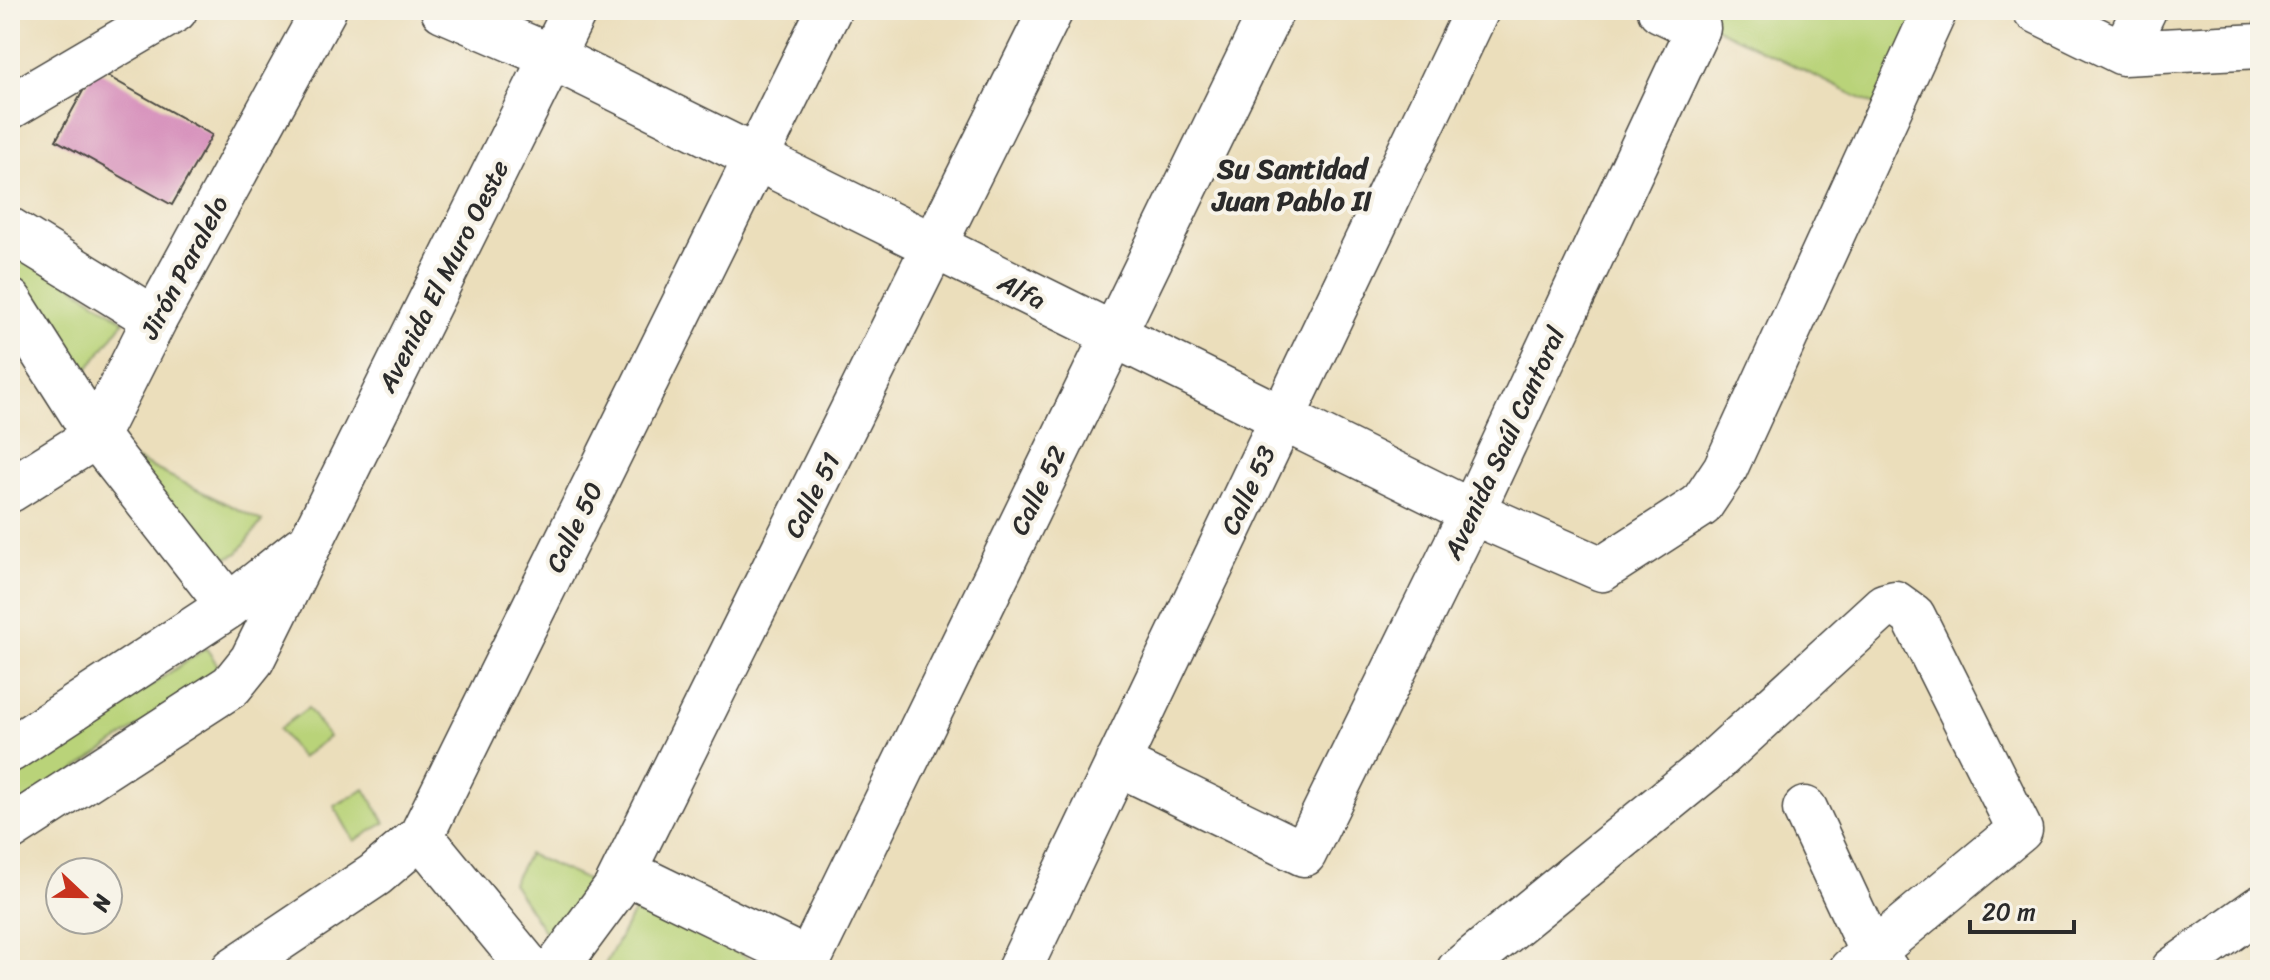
<svg xmlns="http://www.w3.org/2000/svg" width="2270" height="980" font-family="Sriracha,sans-serif">
	<rect width="100%" height="100%" fill="#f7f3e8"/>
	<filter id="ink" filterUnits="userSpaceOnUse"><feTurbulence type="fractalNoise" baseFrequency=".0125" numOctaves="2"/><feDisplacementMap in="SourceGraphic" scale="16" xChannelSelector="R" yChannelSelector="G"/><feConvolveMatrix kernelMatrix="1 2 1 2 8 2 1 2 1" color-interpolation-filters="sRGB"/></filter>
	<filter id="wash" filterUnits="userSpaceOnUse"><feTurbulence type="fractalNoise" baseFrequency=".006" numOctaves="4" result="noise"/><feDisplacementMap in="SourceGraphic" scale="32" xChannelSelector="R" yChannelSelector="G"/><feGaussianBlur stdDeviation="1.8" result="paint"/><feColorMatrix in="noise" values="0 0 0 0 0 0 0 0 0 0 0 0 0 0 0 0 0 1.4 0 .05"/><feComposite in="paint" operator="in"/></filter>
	<g filter="url(#wash)">
		<rect width="100%" height="100%" fill="#ebdebb"/>
		<!-- green -->
		<path fill="#b9d379" stroke="#727f52" stroke-width="2" d="M1680 10H1923L1876 106Z
			M10 243 124 321 77 384 10 276Z
			M135 459 262 521 238 553 213 564Z
			M206 648 221 670 10 814V781Z
			M308 708 329 737 301 758 279 729Z
			M365 789 385 823 354 841 334 806Z
			M528 854 601 886 552 943 512 883Z
			M641 899 769 970H602Z"/>
		<g id="blocks">
			<!-- building -->
			<path fill="#d791bc" d="M95 69 212 135 172 205 56 140Z"/>
		</g>
	</g>
	<g filter="url(#ink)">
		<use href="#blocks" fill-opacity="0" stroke="#484641" stroke-width="2"/>
		<g fill="none" stroke-linecap="round" stroke-linejoin="round">
			<!-- minor casing -->
			<g stroke="#484641" stroke-width="47">
				<path id="minor" d="M443 10 552 57 1472 512 1602 569 1701 505 1725 469 1935 10
					M2035 10 2123 53 2260 46
					M2123 53 2144 10
					M10 107 175 10
					M10 230 155 319
					M10 301 96 436 229 606
					M10 490 96 436 155 319 324 10
					M10 750 229 606 302 548
					M1117 763 1304 854 1472 512 1698 28 1660 10
					M1805 809 1873 955 1886 970
					M10 829 231 686 252 660 575 10
					M421 836 531 970
					M624 871 809 961
					M233 970 375 875 421 836 829 10
					M555 970 615 889 1051 10
					M804 970 1272 10
					M1019 970 1477 10
					M1459 970 1707 768 1884 606 1895 603 1913 616 2020 830 1851 970
					M2173 970 2260 908"/>
			</g>
			<!-- minor -->
			<use href="#minor" stroke="#fff" stroke-width="44"/>
		</g>
	</g>
	<g text-anchor="middle" stroke-width="8" stroke-linejoin="round" paint-order="stroke">
		<!-- street labels -->
		<g font-size="26" fill="#2b2b2b" stroke="#f7f3e8">
			<text transform="translate(184 267) rotate(-62)" y="9">Jirón Paralelo</text>
			<text transform="translate(443 276) rotate(-63)" y="9">Avenida El Muro Oeste</text>
			<text transform="translate(1022 291) rotate(27)" y="9">Alfa</text>
			<text transform="translate(1504 443) rotate(-65)" y="9">Avenida Saúl Cantoral</text>
			<text transform="translate(1038 490) rotate(-64)" y="9">Calle 52</text>
			<text transform="translate(1248 490) rotate(-65)" y="9">Calle 53</text>
			<text transform="translate(812 495) rotate(-63)" y="9">Calle 51</text>
			<text transform="translate(574 527) rotate(-64)" y="9">Calle 50</text>
		</g>
		<!-- neighbourhood labels -->
		<g font-size="28" font-weight="bold" fill="#2b2b2b" stroke="#f7f3e8">
			<text x="1292" y="178">Su Santidad<tspan x="1292" dy="32">Juan Pablo II</tspan></text>
		</g>
	</g>
	<!-- margin -->
	<rect width="2270" height="980" fill="none" stroke="#f7f3e8" stroke-width="40"/>
	<!-- north arrow -->
	<g transform="translate(84 896) rotate(112)"><circle r="38" fill="#f7f3e8" stroke="#a5a39c" stroke-width="2"/>
	<path d="M0-6L14 30L0 20L-14 30Z" fill="#c8321e"/>
	<text y="-12" font-size="22" font-weight="bold" text-anchor="middle" fill="#2b2b2b">N</text>
	</g>
	<!-- scale -->
	<path d="M1970 920v12h104v-12" fill="none" stroke="#2b2b2b" stroke-width="4"/>
	<text x="1982" y="920" font-size="24" fill="#2b2b2b" stroke="#f7f3e8" stroke-width="6" paint-order="stroke">20 m</text>
</svg>
